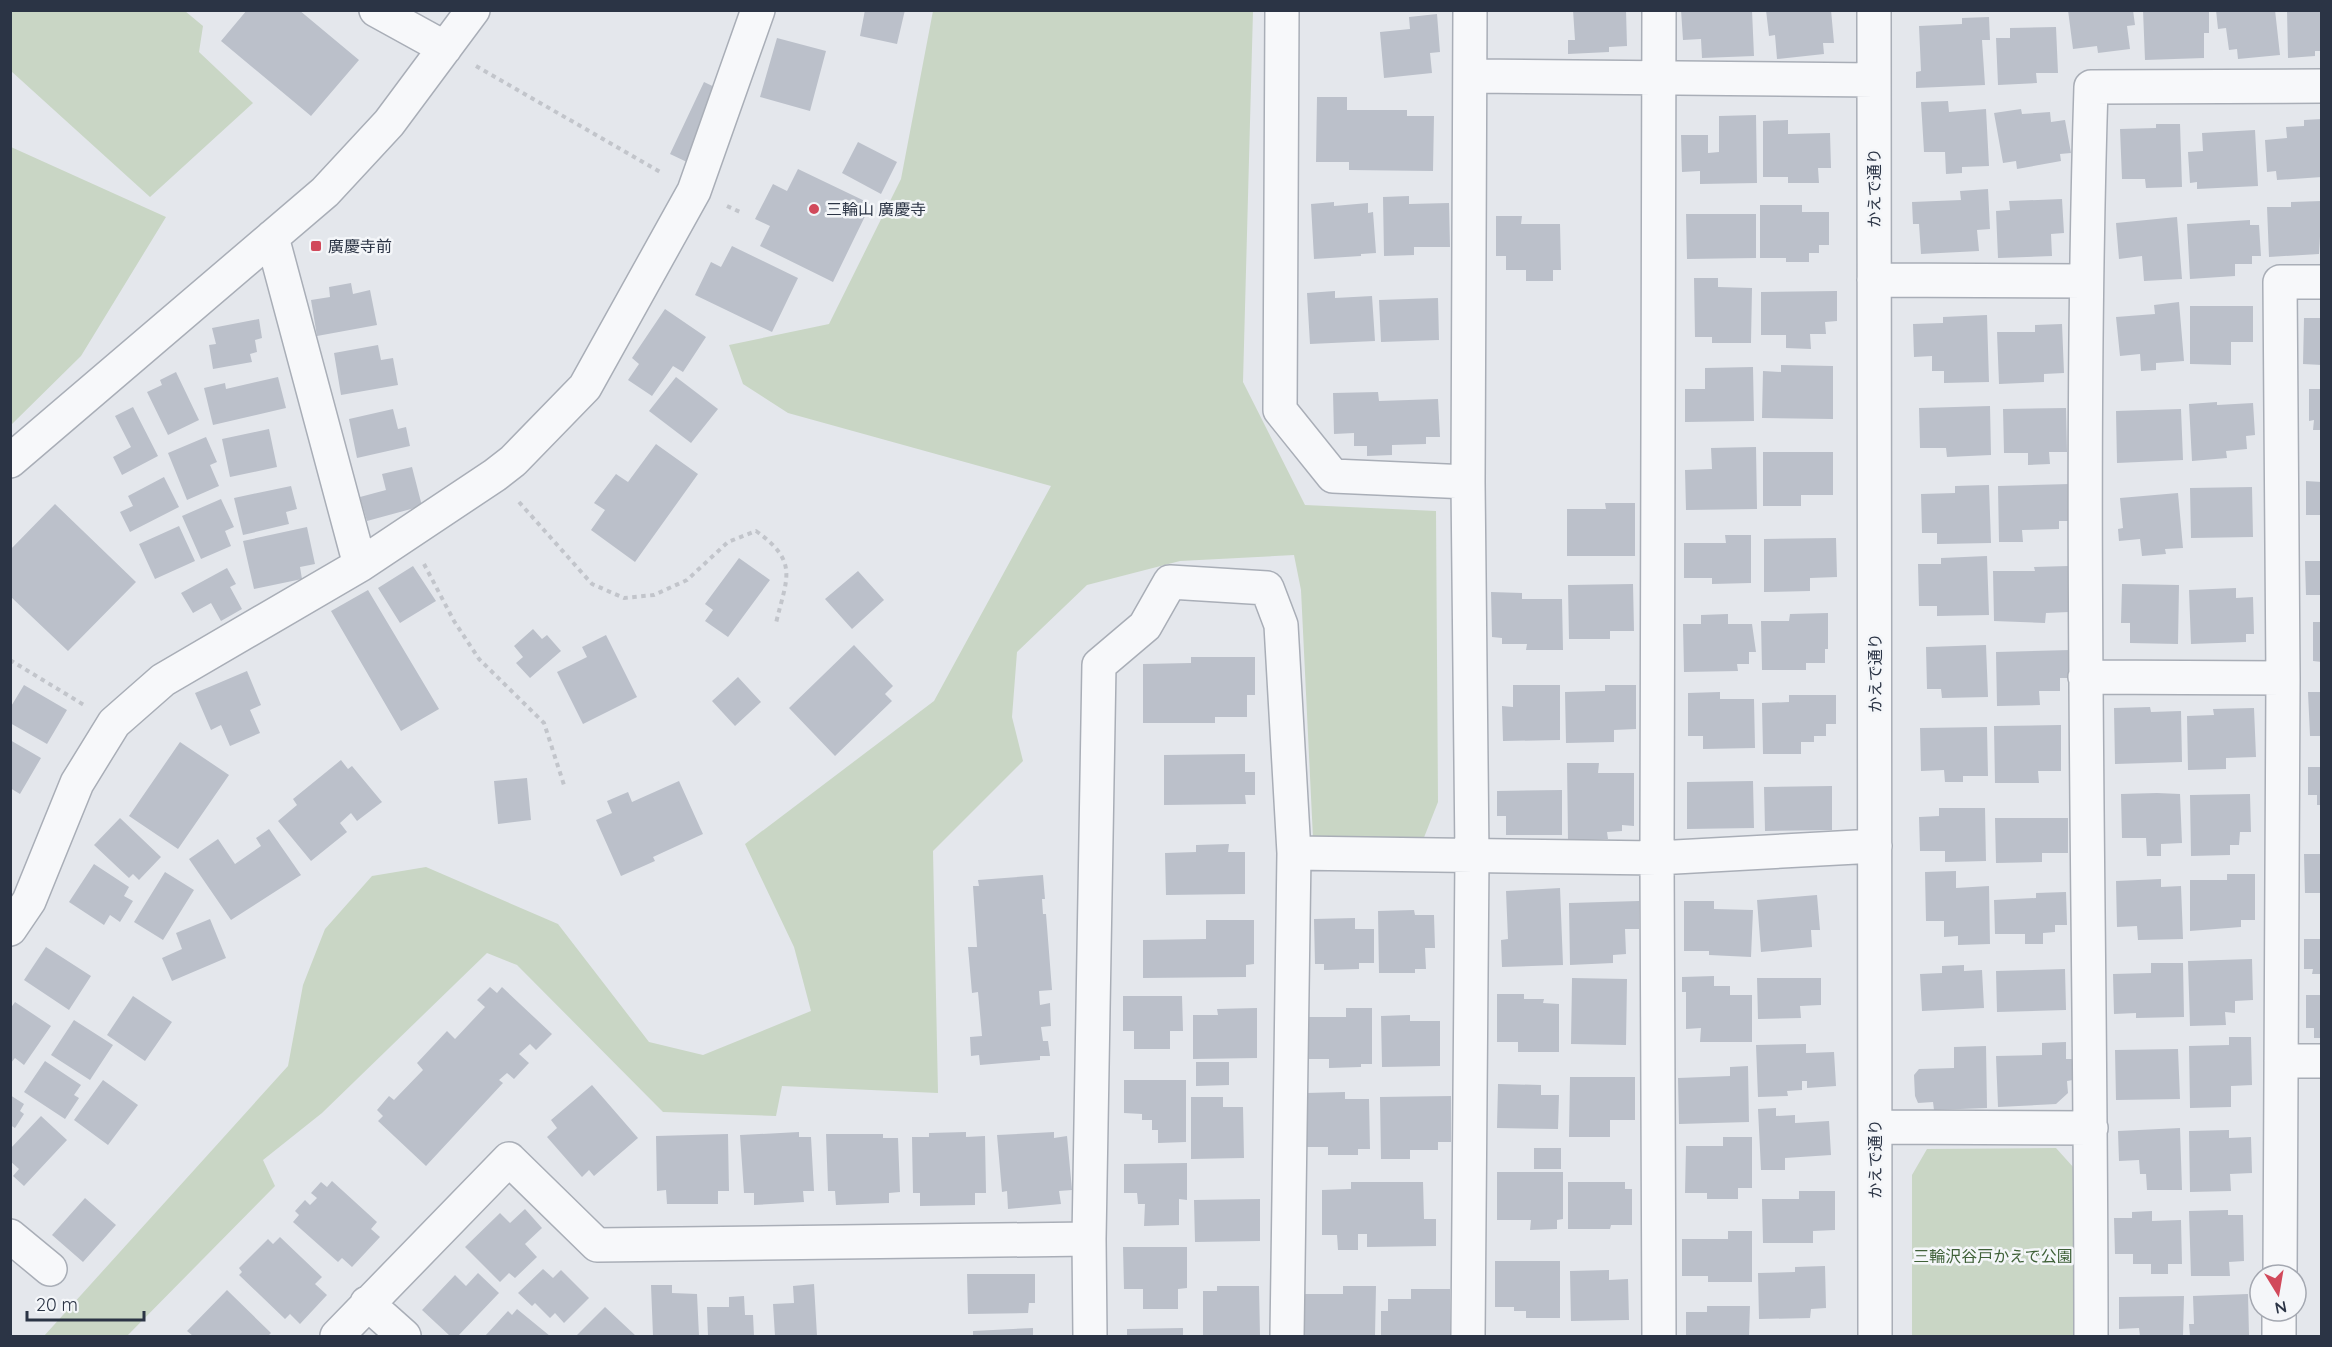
<svg xmlns="http://www.w3.org/2000/svg" width="2332" height="1347" font-family="Quicksand,'Noto Sans JP',sans-serif">
	<rect width="100%" height="100%" fill="#e4e7ec"/>
	<!-- green -->
	<path fill="#c9d6c5" d="M11 10 185 11 203 26 199 52 253 103 150 197 11 71Z
		M933 11H1253L1243 382 1305 505 1436 511 1438 802 1423 840 1313 838 1301 590 1294 555 1180 561 1087 585 1017 652 1012 717 1023 761 933 851 938 1093 782 1086 776 1116 663 1112 517 965 487 953 322 1113 263 1160 275 1186 127 1336H44L288 1066 303 985 325 929 372 876 426 867 558 924 649 1042 703 1055 811 1011 794 947 745 844 934 701 1051 486 788 413 743 384 729 345 829 324 901 179Z
		M11 147 166 217 81 356 11 425Z
		M2056 1148 2074 1168 2073 1336H1912V1175L1927 1149Z"/>
	<!-- building -->
	<path fill="#bbc0ca" d="M247 10H299L359 60 311 116 221 41Z
		M865 10H905L897 44 860 36Z
		M1573 10H1626L1627 46 1609 47V52L1568 54V40H1575Z
		M1681 10H1752L1754 56 1702 58 1701 39 1683 40Z
		M1766 10H1831L1834 43H1823L1824 54 1777 59 1775 35 1769 36Z
		M2068 10H2133L2135 25 2127 26 2130 49 2098 53 2097 46 2073 49Z
		M2143 10H2209V33H2204V58L2145 60Z
		M2216 10H2275L2280 55 2238 59 2237 49 2229 50 2226 28 2218 29Z
		M2287 10H2322V51H2315V56L2288 58Z
		M1437 14 1440 52 1430 53 1432 73 1384 78 1380 32 1410 29 1409 17Z
		M1989 17 1990 40H1982L1985 85 1916 88V72L1921 71 1919 26 1962 24V18Z
		M2056 27 2058 73H2036L2037 83 1998 85 1996 38H2010V28Z
		M777 38 826 51 810 111 760 97Z
		M704 82 723 91 689 163 670 154Z
		M1317 97H1347V110H1407V116H1434L1433 171 1349 170V162H1316Z
		M1948 101 1949 112 1986 109 1989 166 1962 167V173L1946 174 1945 152H1924L1921 102Z
		M2021 109 2022 114 2050 112 2051 122 2065 120 2071 153 2060 154 2061 161 2017 169 2016 161 2003 163 1994 113Z
		M1756 115 1757 183 1700 184V171L1682 172 1681 135H1708V153L1719 152V116Z
		M2322 119V177L2277 180 2276 171 2267 172 2265 140 2287 138 2286 127 2304 126V120Z
		M1788 120V134L1830 133 1831 168H1818L1819 183H1788V177H1763V121Z
		M2156 124H2180L2182 187 2146 188 2145 179H2122L2120 129 2156 128Z
		M2255 130 2258 186 2197 189V182L2190 183 2188 152 2203 151 2202 133Z
		M858 142 897 162 881 194 842 173Z
		M798 169 871 204 833 282 760 246 770 226 755 219 773 184 787 191Z
		M1988 189 1990 229 1977 230 1979 251 1921 254 1919 224H1913L1912 202 1961 200 1960 191Z
		M1409 196V204L1449 203 1450 247H1414V255L1384 256 1383 197Z
		M2062 199 2064 233 2051 234 2052 256 1998 258 1996 211 2010 210 2009 201Z
		M2322 201 2319 254 2269 257 2267 207H2291V202Z
		M1334 202V206L1368 203V213L1373 212 1376 253 1361 254V256L1314 259 1311 204Z
		M1760 205H1802V212H1829V245H1819V253H1809V262H1786V258H1760Z
		M1686 214H1756V258L1687 259Z
		M1496 216H1522L1521 224H1560L1561 270H1553V281H1526V270H1506V256H1496Z
		M2177 217 2182 279 2144 281 2142 256 2119 259 2116 223Z
		M2250 220V225H2259L2261 256H2252V264H2235V276L2190 279 2187 224Z
		M732 246 798 278 772 332 695 295 711 262 721 267Z
		M1694 278H1718V287L1752 288 1751 343H1712V337H1695Z
		M351 283 353 294 370 290 377 325 317 336 311 300 330 297 329 287Z
		M1335 291V298L1372 296 1375 341 1310 344 1307 293Z
		M1837 291V321L1825 322 1826 334H1810L1811 349 1786 348V335H1761V292Z
		M1438 298 1439 340 1381 342 1379 300Z
		M2179 302 2184 361 2156 363V370L2141 371 2140 354 2120 356 2116 317 2155 314 2154 305Z
		M2190 306H2253V342H2231V365L2190 364Z
		M665 309 706 337 683 372 673 366 652 396 628 380 639 364 632 358Z
		M1987 315 1989 382 1944 383V371H1932V356L1914 357 1913 324 1943 323V317Z
		M2304 318H2322V365L2303 364Z
		M259 319 262 338 255 340 257 352 250 354 252 362 213 369 209 345 216 344 212 328Z
		M2062 324 2064 373 2044 374V382L1999 384 1997 332H2035V325Z
		M378 345 381 360 393 358 398 385 341 395 334 353Z
		M1781 365 1833 366V419L1762 418 1763 371 1781 372Z
		M1753 367 1754 421 1685 422V389H1705V368Z
		M176 372 199 420 168 435 147 392 162 385 160 380Z
		M278 377 286 408 213 425 204 388 225 383 226 389Z
		M676 377 718 409 691 443 649 411Z
		M2309 389H2322V430H2313L2314 420 2309 421Z
		M1378 392 1379 401 1438 399 1440 437H1426V444L1392 445V455L1367 456V446H1354V433L1334 434 1333 393Z
		M2217 402V405L2253 403 2255 435 2246 436 2247 449 2226 451 2227 458 2192 461 2189 404Z
		M1990 406 1991 455 1947 457 1946 448H1920L1919 408Z
		M133 407 158 456 122 475 113 457 131 447 115 416Z
		M2066 408 2067 452H2049L2050 464 2028 465V453H2004L2003 409Z
		M393 409 398 429 406 427 410 446 357 458 349 419Z
		M2181 409 2183 460 2117 463 2116 411Z
		M269 429 277 467 230 477 222 439Z
		M206 437 217 462 210 465 219 486 187 500 168 453Z
		M656 444 698 474 635 562 591 530 605 510 594 503 616 474 628 482Z
		M1756 447 1757 509 1686 510 1685 470 1712 469 1711 448Z
		M1763 452H1833V495H1801V506H1763Z
		M412 467 422 506 367 521 360 497 386 490 382 474Z
		M164 477 179 507 130 532 120 512 133 506 128 496Z
		M2306 481 2322 482V515H2306Z
		M2070 484 2071 521H2059V529L2022 530 2023 542H1999L1998 486Z
		M1989 485 1991 543 1937 544V533H1922L1921 494 1955 493V486Z
		M291 486 297 509 286 512 289 524 243 535 234 498Z
		M2252 487 2253 537 2191 538 2190 488Z
		M2178 493 2183 548 2165 549 2166 554 2142 556 2140 539 2119 541 2118 529 2123 528 2120 498Z
		M221 499 234 527 225 531 231 546 201 559 182 516Z
		M1605 503H1635V556H1567V509H1606Z
		M55 504 136 582 68 651 10 596V550Z
		M179 526 195 561 155 579 139 544Z
		M307 527 315 564 300 567 302 579 254 589 243 541Z
		M1725 535H1751V583L1712 584V578H1684V543H1726Z
		M1836 538 1837 577 1810 578V591L1764 592V539Z
		M1987 556 1989 615 1937 616V606H1919L1918 564H1941V558Z
		M739 558 770 580 728 637 705 621 713 610 705 604Z
		M2305 561H2322V595H2306Z
		M413 566 436 601 400 623 378 588Z
		M2068 566 2069 612 2046 613 2045 623 1994 621 1993 571H2035L2034 567Z
		M227 568 236 584 230 587 242 609 221 621 211 603 193 613 181 593Z
		M858 571 884 600 852 629 825 599Z
		M1633 584 1634 631H1610V639H1569L1568 585Z
		M2122 584 2179 585 2178 644 2130 643V623H2121Z
		M2236 588V598L2253 597 2254 634H2246V642L2191 644 2189 590Z
		M368 590 439 709 401 731 331 611Z
		M1491 592 1522 593V599H1562L1563 650H1526L1527 644H1502V638L1492 637Z
		M1828 613V649H1825V663H1806V670H1762L1761 621H1789L1790 614Z
		M1728 614V624H1752L1756 652H1749V664H1737L1738 671 1684 672 1683 624H1701V615Z
		M2313 622H2322V662L2313 661Z
		M533 629 542 639 547 635 561 651 530 678 516 663 523 657 514 646Z
		M606 635 637 697 583 724 557 672 587 657 582 647Z
		M854 645 893 686 885 694 892 701 835 756 789 708Z
		M1986 645 1988 697 1942 698 1941 689H1927L1926 647Z
		M2071 650 2072 678H2060V691H2039L2040 705 1997 706 1996 652Z
		M1191 657H1255V695H1247V717H1215V723H1143V664L1191 663Z
		M247 671 261 705 250 710 260 733 230 746 221 725 211 730 195 693Z
		M738 677 761 702 735 726 712 701Z
		M24 685 67 710 47 744 10 723V708Z
		M1513 685H1560V740L1503 741 1502 706 1513 707Z
		M1605 685H1636V729L1614 730V742L1566 743 1565 692 1605 691Z
		M1720 692V699H1754L1755 748 1703 749V736H1688V693Z
		M2308 692H2322V736H2310Z
		M1789 695H1836V724H1826V736H1814V742H1801V754H1763L1762 703 1789 702Z
		M2150 707 2151 712 2181 711 2182 762 2115 764 2114 708Z
		M2254 708 2256 757 2226 758V769L2188 770 2187 716 2214 715 2213 709Z
		M2061 725V771H2038L2039 783H1995L1994 726Z
		M1987 727 1988 776H1963V782H1945L1944 770 1921 771 1920 728Z
		M10 740 41 758 20 794 10 788Z
		M180 742 229 775 178 849 129 816Z
		M1245 754V772H1255V795H1245L1246 804 1164 805V755Z
		M341 760 348 769 352 766 382 802 357 821 351 813 340 823 347 832 311 861 278 821 297 805 293 799Z
		M1567 763H1599L1598 773H1634V826L1622 825V831L1607 832 1608 839 1568 840Z
		M2308 767H2322V805H2317V795H2308Z
		M527 778 531 820 498 824 494 781Z
		M679 781 703 834 653 857 655 861 621 876 596 820 612 813 607 801 628 792 632 802Z
		M1753 781 1754 828 1687 829V782Z
		M1832 786V830L1765 831 1764 787Z
		M1562 790V835H1506V816H1497V791Z
		M2157 793 2180 794 2182 843 2161 844V856H2147L2146 838H2122L2121 794Z
		M2250 794 2251 832H2240L2239 845H2230V855L2191 856 2190 795Z
		M1939 808H1985L1986 861 1945 862V851H1920L1919 817 1939 816Z
		M120 818 161 857 139 880 133 874 129 878 94 845Z
		M1995 818H2068V853H2042V862L1996 863Z
		M269 829 301 875 231 920 189 859 218 839 235 864 261 846 256 838Z
		M1229 844 1228 852H1245V894L1166 895 1165 853 1196 852V845Z
		M2304 854H2322V893H2305Z
		M94 864 129 887 124 896 133 901 120 922 110 915 104 925 69 902Z
		M1956 871V888L1989 886 1990 944 1958 945V936L1944 937V921H1926L1925 872Z
		M165 872 194 890 163 940 134 922Z
		M2227 874H2255V920H2241V927L2190 931V880H2227Z
		M1043 875 1045 899H1042L1043 914H1046L1052 990 1039 991 1040 1005 1050 1003 1051 1026 1041 1027 1043 1041H1048L1050 1056H1040V1060L980 1065 979 1055 971 1056 970 1037 982 1036 978 992 972 993 968 947H977L973 886H979L978 880Z
		M2161 879V887L2181 886 2183 939 2138 940 2137 926 2117 927 2116 881Z
		M1560 888 1563 965 1502 967 1501 940 1508 939 1506 891Z
		M2066 892 2067 925H2055V932L2043 933V944H2025V934H1995L1994 900 2036 898V893Z
		M1817 895 1820 930H1811L1812 947 1761 952 1757 900Z
		M1639 901V929H1625L1626 954 1613 955V963L1570 965 1569 903Z
		M1684 901H1714V909L1753 910 1751 957 1709 955V951H1684Z
		M1414 910 1415 915H1434L1435 948H1425L1426 969H1415V973H1379L1378 911Z
		M1355 918V929H1374V963H1359V969L1324 970V964H1315L1314 919Z
		M210 919 226 958 172 981 162 958 182 949 176 933Z
		M1206 920H1254V964L1246 965V977L1143 978V940L1206 939Z
		M2304 939H2322V974H2312L2313 969H2304Z
		M46 947 91 976 69 1010 24 980Z
		M2252 959 2253 1000 2235 1001V1013L2225 1012 2226 1025 2190 1026 2188 961Z
		M2151 963H2183L2184 1017 2136 1018V1013L2114 1014 2113 974 2151 973Z
		M1964 965V971L1982 970 1984 1008 1922 1011 1920 974 1942 973V966Z
		M2065 969 2066 1010 1997 1012 1996 971Z
		M1714 976V986H1730V995H1752V1042H1700L1701 1028 1686 1029V992H1682V977Z
		M1572 978 1627 979 1626 1045 1571 1044Z
		M1757 978H1821V1005L1800 1006 1801 1018 1758 1019Z
		M490 987 497 993 502 987 552 1034 536 1050 530 1044 519 1054 529 1063 514 1079 507 1073 499 1080 503 1083 426 1166 378 1121 383 1116 377 1110 389 1096 394 1100 423 1070 417 1063 447 1031 455 1039 485 1007 477 1000Z
		M1497 994H1524V999H1544L1543 1003 1559 1004V1052H1518V1042H1497Z
		M2306 995H2322V1038H2314V1028H2306Z
		M133 996 172 1022 145 1061 107 1035Z
		M1123 996H1182L1183 1031H1170V1049H1134V1031H1123Z
		M15 1002 51 1026 24 1065 15 1058 10 1064V1009Z
		M1257 1008V1058L1193 1059V1015H1218L1217 1009Z
		M1346 1008H1372V1064H1361V1067L1329 1068V1059H1309L1308 1017H1346Z
		M1410 1015V1021H1440V1066L1382 1067 1381 1016Z
		M74 1020 113 1045 90 1080 51 1055Z
		M2229 1037H2251L2252 1085 2231 1086V1107L2190 1108 2189 1046 2229 1045Z
		M2066 1042V1059H2072L2073 1080 2067 1081 2068 1093 2056 1104 1998 1107 1996 1056 2042 1055V1043Z
		M1806 1044V1053L1834 1052 1836 1086 1807 1088V1081H1802V1090L1787 1091 1788 1096 1758 1097 1756 1045Z
		M1986 1046 1987 1108 1934 1110 1933 1102 1918 1103 1915 1096 1914 1075 1919 1069 1954 1068V1047Z
		M2178 1049 2180 1099 2116 1100 2115 1050Z
		M45 1061 81 1085 74 1095 79 1098 65 1119 24 1092Z
		M1196 1062H1229V1085L1196 1086Z
		M1748 1066 1749 1122 1679 1124 1678 1078 1730 1076V1067Z
		M1570 1077H1635V1120H1610V1137H1569Z
		M103 1080 138 1105 108 1145 74 1120Z
		M1124 1080H1186V1142L1158 1143V1130H1152V1120H1142V1114L1124 1113Z
		M1498 1084 1541 1085V1095H1559L1558 1129 1497 1128Z
		M592 1085 638 1138 594 1176 589 1170 582 1177 547 1137 557 1128 551 1120Z
		M1345 1092V1099H1369L1370 1149H1358V1155H1328V1147H1307L1306 1093Z
		M10 1095 24 1104 20 1111 24 1114 15 1128 10 1125Z
		M1451 1096V1142H1438V1150H1410V1159H1381L1380 1097Z
		M1191 1097H1223V1107H1243L1244 1158 1191 1159Z
		M1776 1108V1116L1795 1115V1123L1829 1121 1831 1155 1785 1158V1170H1761L1758 1109Z
		M41 1116 67 1140 24 1186 13 1176 19 1169 10 1161V1149Z
		M2180 1128 2182 1190H2147L2146 1174H2140L2139 1160 2119 1161 2118 1131Z
		M2229 1130V1138L2251 1137 2252 1173 2230 1174 2231 1191 2190 1192 2189 1131Z
		M799 1132V1137H811L814 1191H803L804 1202 754 1205V1193H744L740 1135Z
		M966 1132V1137L985 1136 986 1193H975V1205L920 1206V1193H913L912 1137H929V1133Z
		M1054 1132V1138L1067 1136 1072 1190 1059 1191 1061 1204 1008 1209 1007 1191 1002 1192 997 1135Z
		M728 1134 729 1191H718V1204H667L666 1190 657 1191 656 1136Z
		M826 1134H883V1138H898L900 1192 889 1193V1203L836 1205 835 1191H828Z
		M1723 1137H1752V1188H1738V1199H1707V1193H1685L1686 1146H1723Z
		M1534 1148H1561V1169H1534Z
		M1187 1163V1200L1179 1199V1225L1144 1226 1145 1204H1138L1137 1193H1124V1164Z
		M1497 1172H1563V1219L1557 1220V1229L1530 1230 1531 1220H1497Z
		M332 1181 377 1222 371 1229 380 1237 352 1267 342 1258 338 1262 293 1222 299 1215 295 1211 305 1200 310 1205 317 1198 311 1193 321 1182 327 1187Z
		M1351 1182H1423L1424 1219H1436V1246L1367 1247V1234H1358V1250H1338L1337 1235H1322V1190L1351 1189Z
		M1568 1182H1625V1189H1632V1225H1611L1610 1229H1568Z
		M1799 1191H1835V1230L1813 1231V1243H1763L1762 1199H1799Z
		M85 1198 116 1225 83 1262 52 1235Z
		M1260 1199V1241L1195 1242 1194 1200Z
		M525 1209 542 1228 525 1244 537 1257 515 1278 509 1273 500 1282 465 1247 500 1213 510 1223Z
		M2228 1210V1215H2243L2244 1261 2229 1262 2230 1276H2191L2189 1211Z
		M2152 1211V1221L2181 1220 2182 1264H2168V1274H2151V1264H2133V1254H2115L2114 1218H2132V1212Z
		M1728 1231H1752V1282H1708V1276H1682V1239H1728Z
		M280 1237 322 1277 315 1284 327 1295 300 1324 290 1314 285 1319 239 1275 242 1272 239 1268 268 1239 273 1244Z
		M1123 1247H1187V1288L1178 1289V1309H1143V1289H1124Z
		M1495 1261H1560V1318H1526V1311H1514V1307H1495Z
		M1825 1266 1826 1308 1811 1309 1810 1318 1759 1319 1758 1273 1795 1272V1267Z
		M543 1269 553 1278 561 1270 589 1298 564 1323 555 1313 550 1318 535 1303 532 1306 518 1293Z
		M1609 1270V1280L1628 1279 1629 1320 1571 1321 1570 1271Z
		M478 1273 499 1293 458 1336H450L422 1310 455 1275 466 1286Z
		M967 1274H1035V1303H1029L1028 1313 968 1314Z
		M814 1284 817 1336H775L773 1304 794 1303 793 1286Z
		M651 1285H672V1293L697 1294 699 1336H653Z
		M1217 1286H1259L1260 1336H1203V1291H1217Z
		M1343 1286H1376L1375 1336H1305V1294H1343Z
		M1411 1289H1450V1336H1381V1311H1388V1299H1411Z
		M227 1290 271 1333 268 1336H193L187 1331Z
		M2248 1294 2249 1335 2190 1336 2189 1324H2194L2193 1296Z
		M744 1296 745 1315H753L754 1336H708L707 1307H729V1297Z
		M2184 1296 2183 1336H2140L2139 1328 2119 1329V1297Z
		M1707 1306H1750L1749 1336H1686V1312H1707Z
		M605 1307 636 1336H576Z
		M517 1309 550 1336H485L508 1311 512 1315Z
		M1033 1328V1336H973V1331Z
		M1183 1328V1336H1127V1329Z"/>
	<g fill="none" stroke-linecap="round" stroke-linejoin="round">
		<!-- minor casing -->
		<g stroke="#a9aeb7" stroke-width="36">
			<path id="minor" d="M376 10 445 48
				M1282 10 1280 410 1333 476 1468 482
				M1874 10 1875 1336
				M1471 76 1874 80
				M272 237 360 565
				M1874 280 2085 281
				M10 461 325 192 389 123 473 10
				M2085 677 2283 678
				M1294 853 1657 858 1875 846
				M10 929 29 901 77 783 114 723 163 680 360 565 495 475 513 461 585 387 694 191 758 10
				M2281 1061H2322
				M1875 1127 2091 1128
				M10 1236 50 1269
				M2280 1275 2283 678 2280 282H2322
				M367 1303 404 1336
				M337 1336 509 1159 597 1245 1089 1239
				M1090 1336 1089 1239 1099 665 1145 626 1170 582 1267 588 1281 625 1294 853 1287 1336
				M1468 1336 1472 856 1468 482 1470 10
				M1659 1336 1657 858 1659 10
				M2091 1336C2091 920 2078 503 2091 87L2322 86
				M2279 1336V1311"/>
		</g>
		<!-- path -->
		<path stroke="#c2c5cb" stroke-width="4" stroke-dasharray="4.5 4.5" stroke-linecap="butt" d="M476 66 662 173
			M727 206 740 212
			M519 502 592 584 624 598 654 595 687 580 728 542 756 531C799 562 787 577 776 623
			M424 564 454 621 479 659 544 723 564 785
			M10 660 84 705"/>
		<!-- minor -->
		<use href="#minor" stroke="#f7f8fa" stroke-width="33"/>
	</g>
	<!-- markers -->
	<g fill="#d1495b" stroke="#f4f6f9" stroke-width="2">
		<circle cx="814" cy="209" r="6"/>
		<rect x="310" y="240" width="12" height="12" rx="3"/>
	</g>
	<g text-anchor="middle" stroke-width="5" stroke-linejoin="round" paint-order="stroke">
		<!-- street labels -->
		<g font-size="16" fill="#2b3445" stroke="#f4f6f9">
			<text transform="translate(1874 188) rotate(-90)" y="6">かえで通り</text>
			<text transform="translate(1875 673) rotate(-90)" y="6">かえで通り</text>
			<text transform="translate(1875 1159) rotate(-90)" y="6">かえで通り</text>
		</g>
		<!-- poi labels -->
		<g font-size="16" fill="#2b3445" stroke="#f4f6f9" text-anchor="start">
			<text x="826" y="215">三輪山 廣慶寺</text>
			<text x="328" y="252">廣慶寺前</text>
		</g>
		<!-- park labels -->
		<g font-size="16" fill="#3f6138" stroke="#f4f6f9">
			<text x="1993" y="1262">三輪沢谷戸かえで公園</text>
		</g>
	</g>
	<!-- border -->
	<rect width="2332" height="1347" fill="none" stroke="#2b3445" stroke-width="24"/>
	<!-- north arrow -->
	<g transform="translate(2278 1293) rotate(169)"><circle r="28" fill="#f4f6f9" stroke="#a4a8b1" stroke-width="1.5"/>
	<path d="M0-4.5L10 22L0 15L-10 22Z" fill="#d1495b"/>
	<text y="-9" font-size="16" font-weight="bold" text-anchor="middle" fill="#2b3445">N</text>
	</g>
	<!-- scale -->
	<path d="M27 1311v9h117v-9" fill="none" stroke="#2b3445" stroke-width="3"/>
	<text x="36" y="1311" font-size="18" fill="#2b3445" stroke="#f4f6f9" stroke-width="4.5" paint-order="stroke">20 m</text>
</svg>
